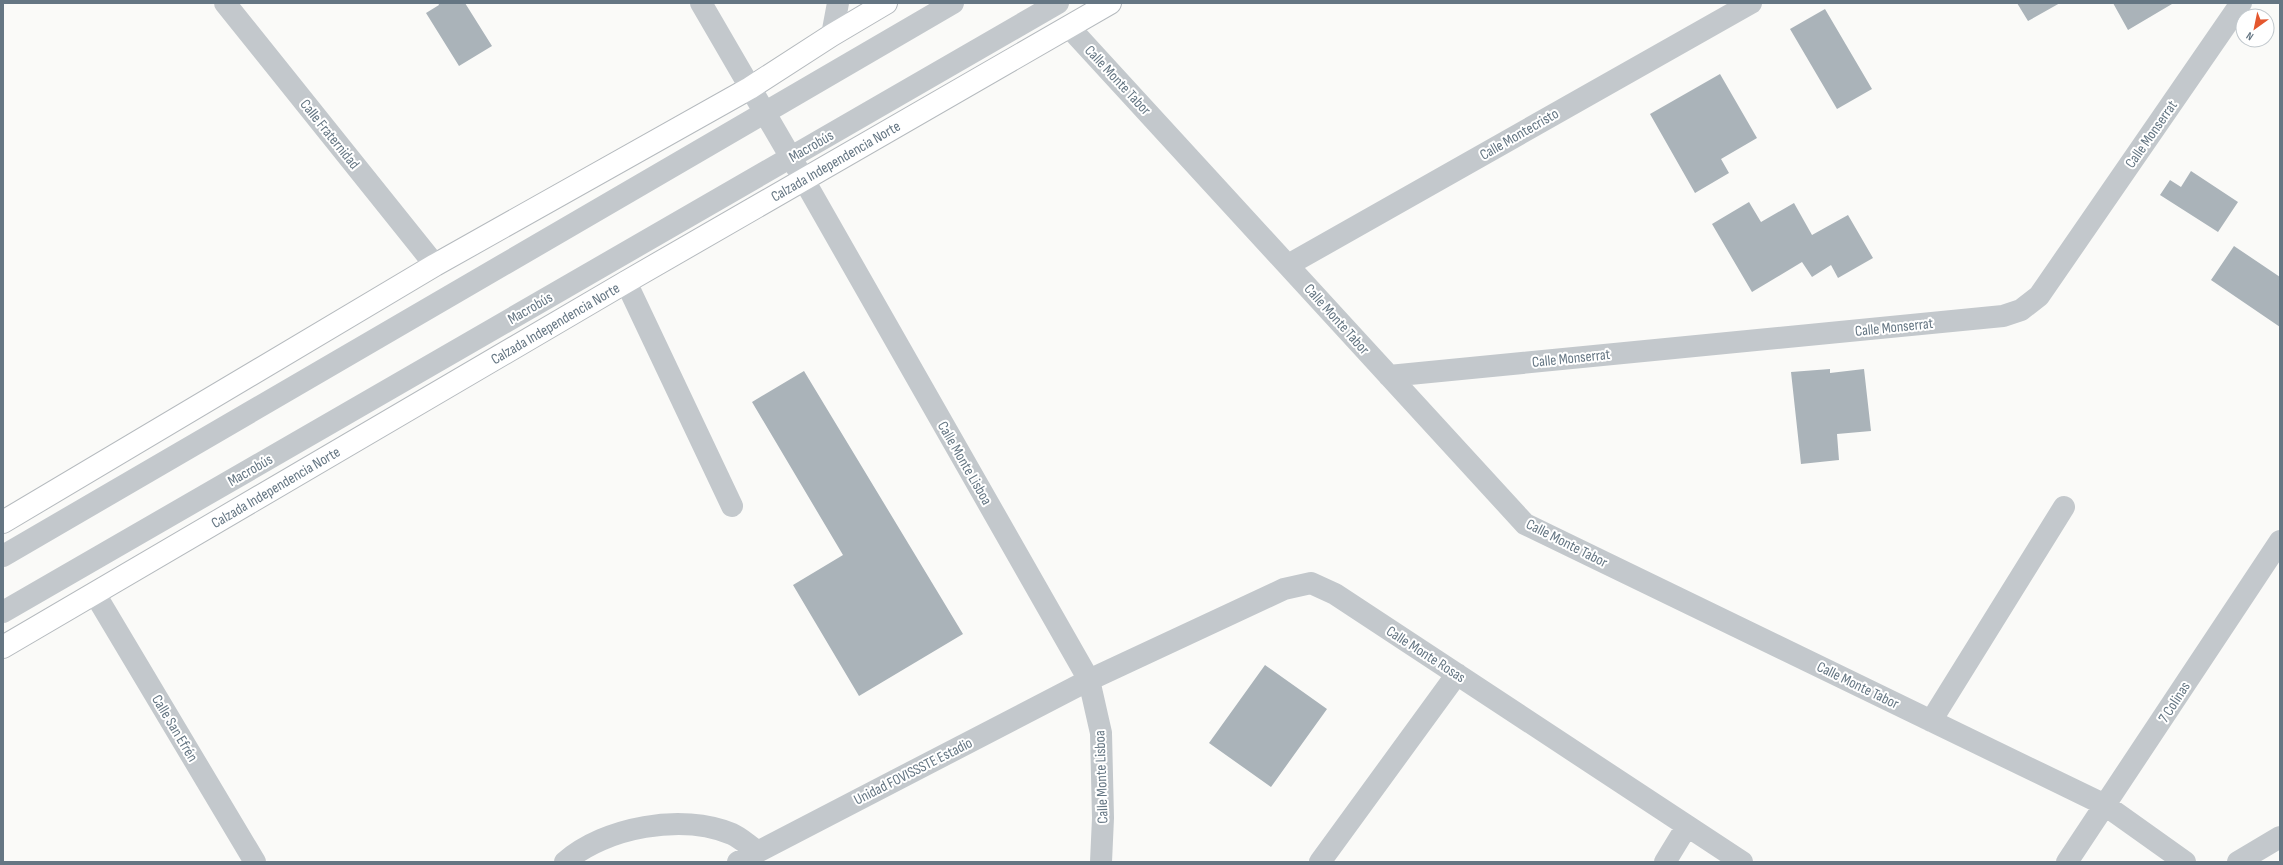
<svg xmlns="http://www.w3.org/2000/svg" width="2283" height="865" font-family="'Sofia Sans Condensed',sans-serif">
	<rect width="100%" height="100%" fill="#fafaf8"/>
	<!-- building -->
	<path fill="#aab3b9" d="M438 3H465L492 46 459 66 426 13 439 5Z
		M2017 3H2060L2028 21Z
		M2113 3H2171L2172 4 2128 30Z
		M1825 9 1872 89 1837 109 1790 29Z
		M1720 74 1757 138 1721 159 1729 173 1695 193 1650 114Z
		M2191 171 2238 202 2218 232 2160 195 2170 180 2181 187Z
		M1749 202 1761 222 1794 203 1812 235 1848 215 1873 258 1838 278 1831 265 1812 277 1802 262 1752 292 1712 224Z
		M2234 246 2280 277V327L2211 280Z
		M1830 369V373L1864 369 1871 431 1837 434 1839 460 1801 464 1791 372Z
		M804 371 963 634 859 696 793 585 843 555 752 402Z
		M1265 665 1327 709 1271 787 1209 743Z"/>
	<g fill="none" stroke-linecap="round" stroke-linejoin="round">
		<!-- major casing -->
		<g stroke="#b5babe" stroke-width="24">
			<g id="major">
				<path d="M3 522 435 265 750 88 832 35 886 3"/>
				<path id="s1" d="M3 647 626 282 1110 3"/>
			</g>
		</g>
		<!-- minor -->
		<path stroke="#c3c8cc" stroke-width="22" d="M225 3 435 265
			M701 3 804 180 1089 680 1101 733 1103 818 1101 862
			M1069 27 1525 524 2105 805 2185 862
			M832 35 838 3
			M1288 265 1751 3
			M626 282 732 506
			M1389 376 2003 316 2021 310 2039 296 2241 3
			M3 556 953 3
			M95 594 255 862
			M3 612 1058 3
			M1931 721 2064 507
			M565 862C605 827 682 813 732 834 741 838 749 846 757 851
			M738 862 1089 680 1284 589 1311 583 1335 594 1742 862
			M1320 862 1457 674
			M1665 862 1687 826
			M2067 862 2280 541
			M2238 862 2280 837"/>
		<!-- major -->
		<use href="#major" stroke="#fff" stroke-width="22"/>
	</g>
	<g text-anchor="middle" stroke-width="4" stroke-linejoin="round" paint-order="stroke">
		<!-- street labels -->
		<g font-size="15" fill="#657683" stroke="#fff">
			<text transform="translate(1118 80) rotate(47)" y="5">Calle Monte Tabor</text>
			<text transform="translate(330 134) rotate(51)" y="5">Calle Fraternidad</text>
			<text transform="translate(1519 134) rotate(-30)" y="5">Calle Montecristo</text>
			<text transform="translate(2151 134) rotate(-55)" y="5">Calle Monserrat</text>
			<text transform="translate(811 146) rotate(-30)" y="5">Macrobús</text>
			<text dy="5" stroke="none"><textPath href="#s1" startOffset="964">Calzada Independencia Norte</textPath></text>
			<text transform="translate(530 308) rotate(-30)" y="5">Macrobús</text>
			<text transform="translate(1337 319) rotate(48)" y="5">Calle Monte Tabor</text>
			<text dy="5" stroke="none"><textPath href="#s1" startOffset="640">Calzada Independencia Norte</textPath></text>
			<text transform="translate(1894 327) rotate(-6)" y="5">Calle Monserrat</text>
			<text transform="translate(1571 358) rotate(-6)" y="5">Calle Monserrat</text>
			<text transform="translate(965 463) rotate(60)" y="5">Calle Monte Lisboa</text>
			<text transform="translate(250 470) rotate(-30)" y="5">Macrobús</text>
			<text dy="5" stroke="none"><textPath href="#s1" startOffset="316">Calzada Independencia Norte</textPath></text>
			<text transform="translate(1567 543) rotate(27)" y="5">Calle Monte Tabor</text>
			<text transform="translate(1426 654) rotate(33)" y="5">Calle Monte Rosas</text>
			<text transform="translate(1858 685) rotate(26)" y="5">Calle Monte Tabor</text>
			<text transform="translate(2174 702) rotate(-57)" y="5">7 Colinas</text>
			<text transform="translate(175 728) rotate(59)" y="5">Calle San Efrén</text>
			<text transform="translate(913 771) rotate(-27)" y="5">Unidad FOVISSSTE Estadio</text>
			<text transform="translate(1101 777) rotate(-92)" y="5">Calle Monte Lisboa</text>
		</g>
	</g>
	<!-- border -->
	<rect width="2283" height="865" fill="none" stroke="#657683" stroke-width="8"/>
	<!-- north arrow -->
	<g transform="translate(2255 28) rotate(213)"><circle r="19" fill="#ffffff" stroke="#c1c8cd"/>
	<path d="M0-3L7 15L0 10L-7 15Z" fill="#e4572e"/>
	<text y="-6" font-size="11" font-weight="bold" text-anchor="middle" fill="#657683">N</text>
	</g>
</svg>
